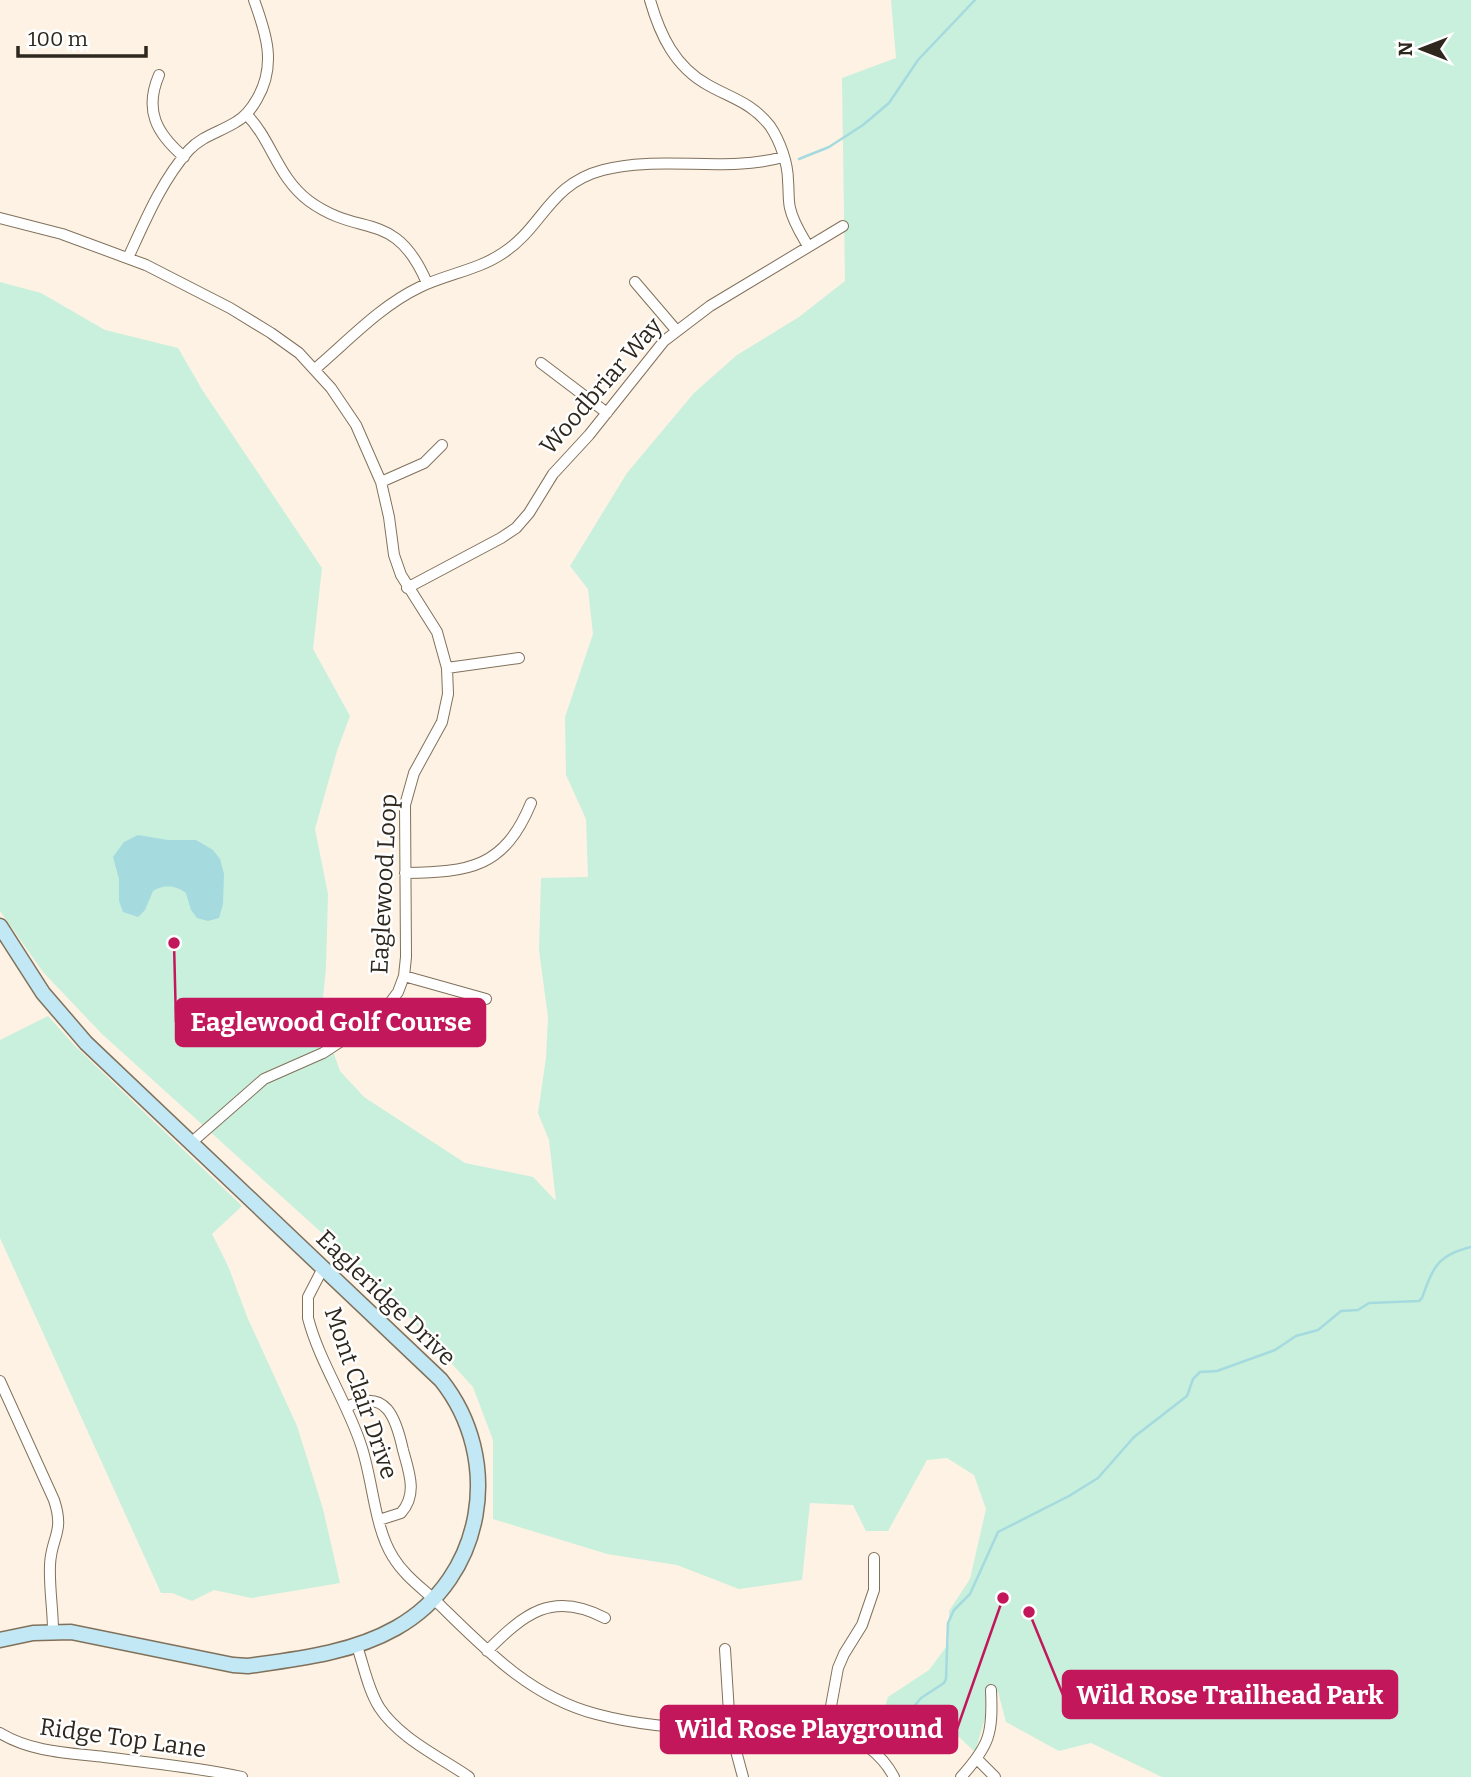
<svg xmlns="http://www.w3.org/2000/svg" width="1471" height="1777" font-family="Bitter,serif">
	<rect width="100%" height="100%" fill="#fdf2e4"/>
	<!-- green -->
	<path fill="#c8f0dc" d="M891 0H1471V1777H1162L1091 1743 1059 1751 1006 1722 998 1692 987 1691 985 1718 975 1752 941 1720 901 1745 882 1717 888 1697 929 1670 949 1643V1611L970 1579 986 1509 974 1475 947 1458 927 1460 888 1531H866L853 1505 810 1503 802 1580 739 1589 677 1565 607 1554 493 1519V1440L473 1387 385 1290 102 1034 43 972 0 911V282L41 293 105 330 178 348 203 391 322 568 313 649 350 716 337 751 315 829 328 894 326 968 321 1017 340 1071 364 1097 465 1163 533 1177 556 1201 549 1140 538 1113 546 1058 548 1017 539 950 541 878 588 877 586 819 566 775 565 717 593 634 588 589 570 566 627 473 694 393 737 355 799 317 845 281 842 78 896 58Z
		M48 1016 76 1047 242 1206 212 1234 228 1266 248 1319 297 1426 323 1509 340 1583 251 1598 214 1590 192 1601 172 1593H161L0 1238V1040Z"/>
	<!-- water -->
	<path fill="#a5dadf" d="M138 835 168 840H196L213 850 220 859 224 874 223 904 219 918 208 921 197 918 191 910 186 893C175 885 165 884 153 891L145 910 138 917 123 912 119 901V879L113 857 124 842Z"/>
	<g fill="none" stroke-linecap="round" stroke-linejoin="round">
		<!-- stream -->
		<path stroke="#a5dadf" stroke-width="2.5" d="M799 159 829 147 863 125 889 103 918 60 975 0
			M887 1739 921 1698 944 1683 946 1679 948 1623 954 1610 970 1594 998 1532 1069 1496 1098 1478 1134 1437 1187 1396 1193 1379 1200 1372 1217 1371 1275 1350 1296 1336 1318 1330 1341 1311 1358 1310 1369 1303 1419 1301 1422 1298C1433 1268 1437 1255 1471 1247"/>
		<!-- street casing -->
		<g stroke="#81715b" stroke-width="12">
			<path id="street" d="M650 0C660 35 675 67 708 85 733 99 752 103 770 126 780 141 788 163 788 181 789 190 788 199 790 208 793 222 801 234 808 246
				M159 75C144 110 156 133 184 157
				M246 114C272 140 277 177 309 201 361 239 395 208 427 283
				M0 218 62 234 146 265 230 308 271 333 299 353 331 388 356 425 381 482 389 517 394 555 401 575 437 632 447 668 448 694 442 722 414 773 405 805 406 957 404 976 398 992 381 1015 323 1053 264 1079 192 1142
				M128 258C145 221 162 180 189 150 202 136 220 132 236 122 245 117 252 108 257 99 277 65 266 33 254 0
				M635 282 676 330
				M541 363 607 413
				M315 369C348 341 380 306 420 287 447 274 478 270 503 253 543 227 549 184 603 170 660 155 726 173 783 157
				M381 482 424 463 442 445
				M407 588 501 538 516 528 529 513 553 474 589 435 664 341 710 306 843 226
				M447 668 519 658
				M405 873C470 872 504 868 531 803
				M404 976 486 999
				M323 1268 308 1297V1318C319 1361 347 1402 361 1445 373 1480 374 1527 393 1557 405 1577 425 1590 441 1606 487 1651 531 1697 596 1714 644 1727 698 1730 749 1729 776 1729 806 1722 833 1730 859 1737 882 1754 894 1777
				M0 1381 54 1500C65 1533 51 1537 50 1565 49 1587 53 1609 53 1631
				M347 1407C386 1387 396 1418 403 1450 409 1472 418 1494 401 1513L379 1520
				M357 1646C364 1667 368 1689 379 1707 399 1738 440 1757 469 1777
				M725 1649 730 1729 743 1777
				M487 1651C524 1614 552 1590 605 1618
				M827 1728 838 1668 844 1654 862 1625 874 1590V1558
				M0 1733C31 1752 69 1753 104 1757 150 1763 196 1767 242 1777
				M977 1759 995 1777
				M961 1777C990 1745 993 1733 991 1690"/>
		</g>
		<!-- secondary casing -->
		<g stroke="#81715b" stroke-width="17">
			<path id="secondary" d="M0 926 43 993 86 1043 441 1380C504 1459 485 1578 396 1628 352 1653 298 1659 248 1666L233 1665 71 1632 33 1633 0 1640"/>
		</g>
		<!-- street -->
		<use href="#street" stroke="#fff" stroke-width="10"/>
		<!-- secondary -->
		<use href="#secondary" stroke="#c1e8f4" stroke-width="14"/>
	</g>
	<g text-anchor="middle" stroke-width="5" stroke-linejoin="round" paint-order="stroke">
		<!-- street labels -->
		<g font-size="24" fill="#2d271d" stroke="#fff">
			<text transform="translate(601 386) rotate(-49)" y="8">Woodbriar Way</text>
			<text transform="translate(384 884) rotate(-87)" y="8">Eaglewood Loop</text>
			<text transform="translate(386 1298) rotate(44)" y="8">Eagleridge Drive</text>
			<text transform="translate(361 1393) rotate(71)" y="8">Mont Clair Drive</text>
			<text transform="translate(123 1738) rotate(8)" y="8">Ridge Top Lane</text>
		</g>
	</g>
	<!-- callouts -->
	<path fill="none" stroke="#c2185b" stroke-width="2.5" d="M174 943L176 1022M1029 1612L1063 1695M1003 1598L957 1729"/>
	<g fill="#c2185b" stroke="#fff" stroke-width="2.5">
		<circle cx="174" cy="943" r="7"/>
		<circle cx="1029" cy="1612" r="7"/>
		<circle cx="1003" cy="1598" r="7"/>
	</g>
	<g fill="#c2185b" stroke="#c2185b" stroke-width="2.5">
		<rect x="176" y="999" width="309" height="47" rx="7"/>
		<rect x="1063" y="1671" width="334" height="47" rx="7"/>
		<rect x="661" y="1706" width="296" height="47" rx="7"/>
	</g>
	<g font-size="26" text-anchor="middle" font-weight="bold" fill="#fff">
		<text x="331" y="1031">Eaglewood Golf Course</text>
		<text x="1230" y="1704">Wild Rose Trailhead Park</text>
		<text x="809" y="1738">Wild Rose Playground</text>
	</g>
	<!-- north arrow -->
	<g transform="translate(1422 49) rotate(270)" stroke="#ffffff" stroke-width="5" paint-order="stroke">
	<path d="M0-5L12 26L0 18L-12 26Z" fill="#2d271d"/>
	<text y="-10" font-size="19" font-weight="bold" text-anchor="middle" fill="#2d271d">N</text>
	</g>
	<!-- scale -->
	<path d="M18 46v10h128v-10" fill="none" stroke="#2d271d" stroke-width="3.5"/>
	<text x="28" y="46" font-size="21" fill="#2d271d" stroke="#ffffff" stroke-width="5" paint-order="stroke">100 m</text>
</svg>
